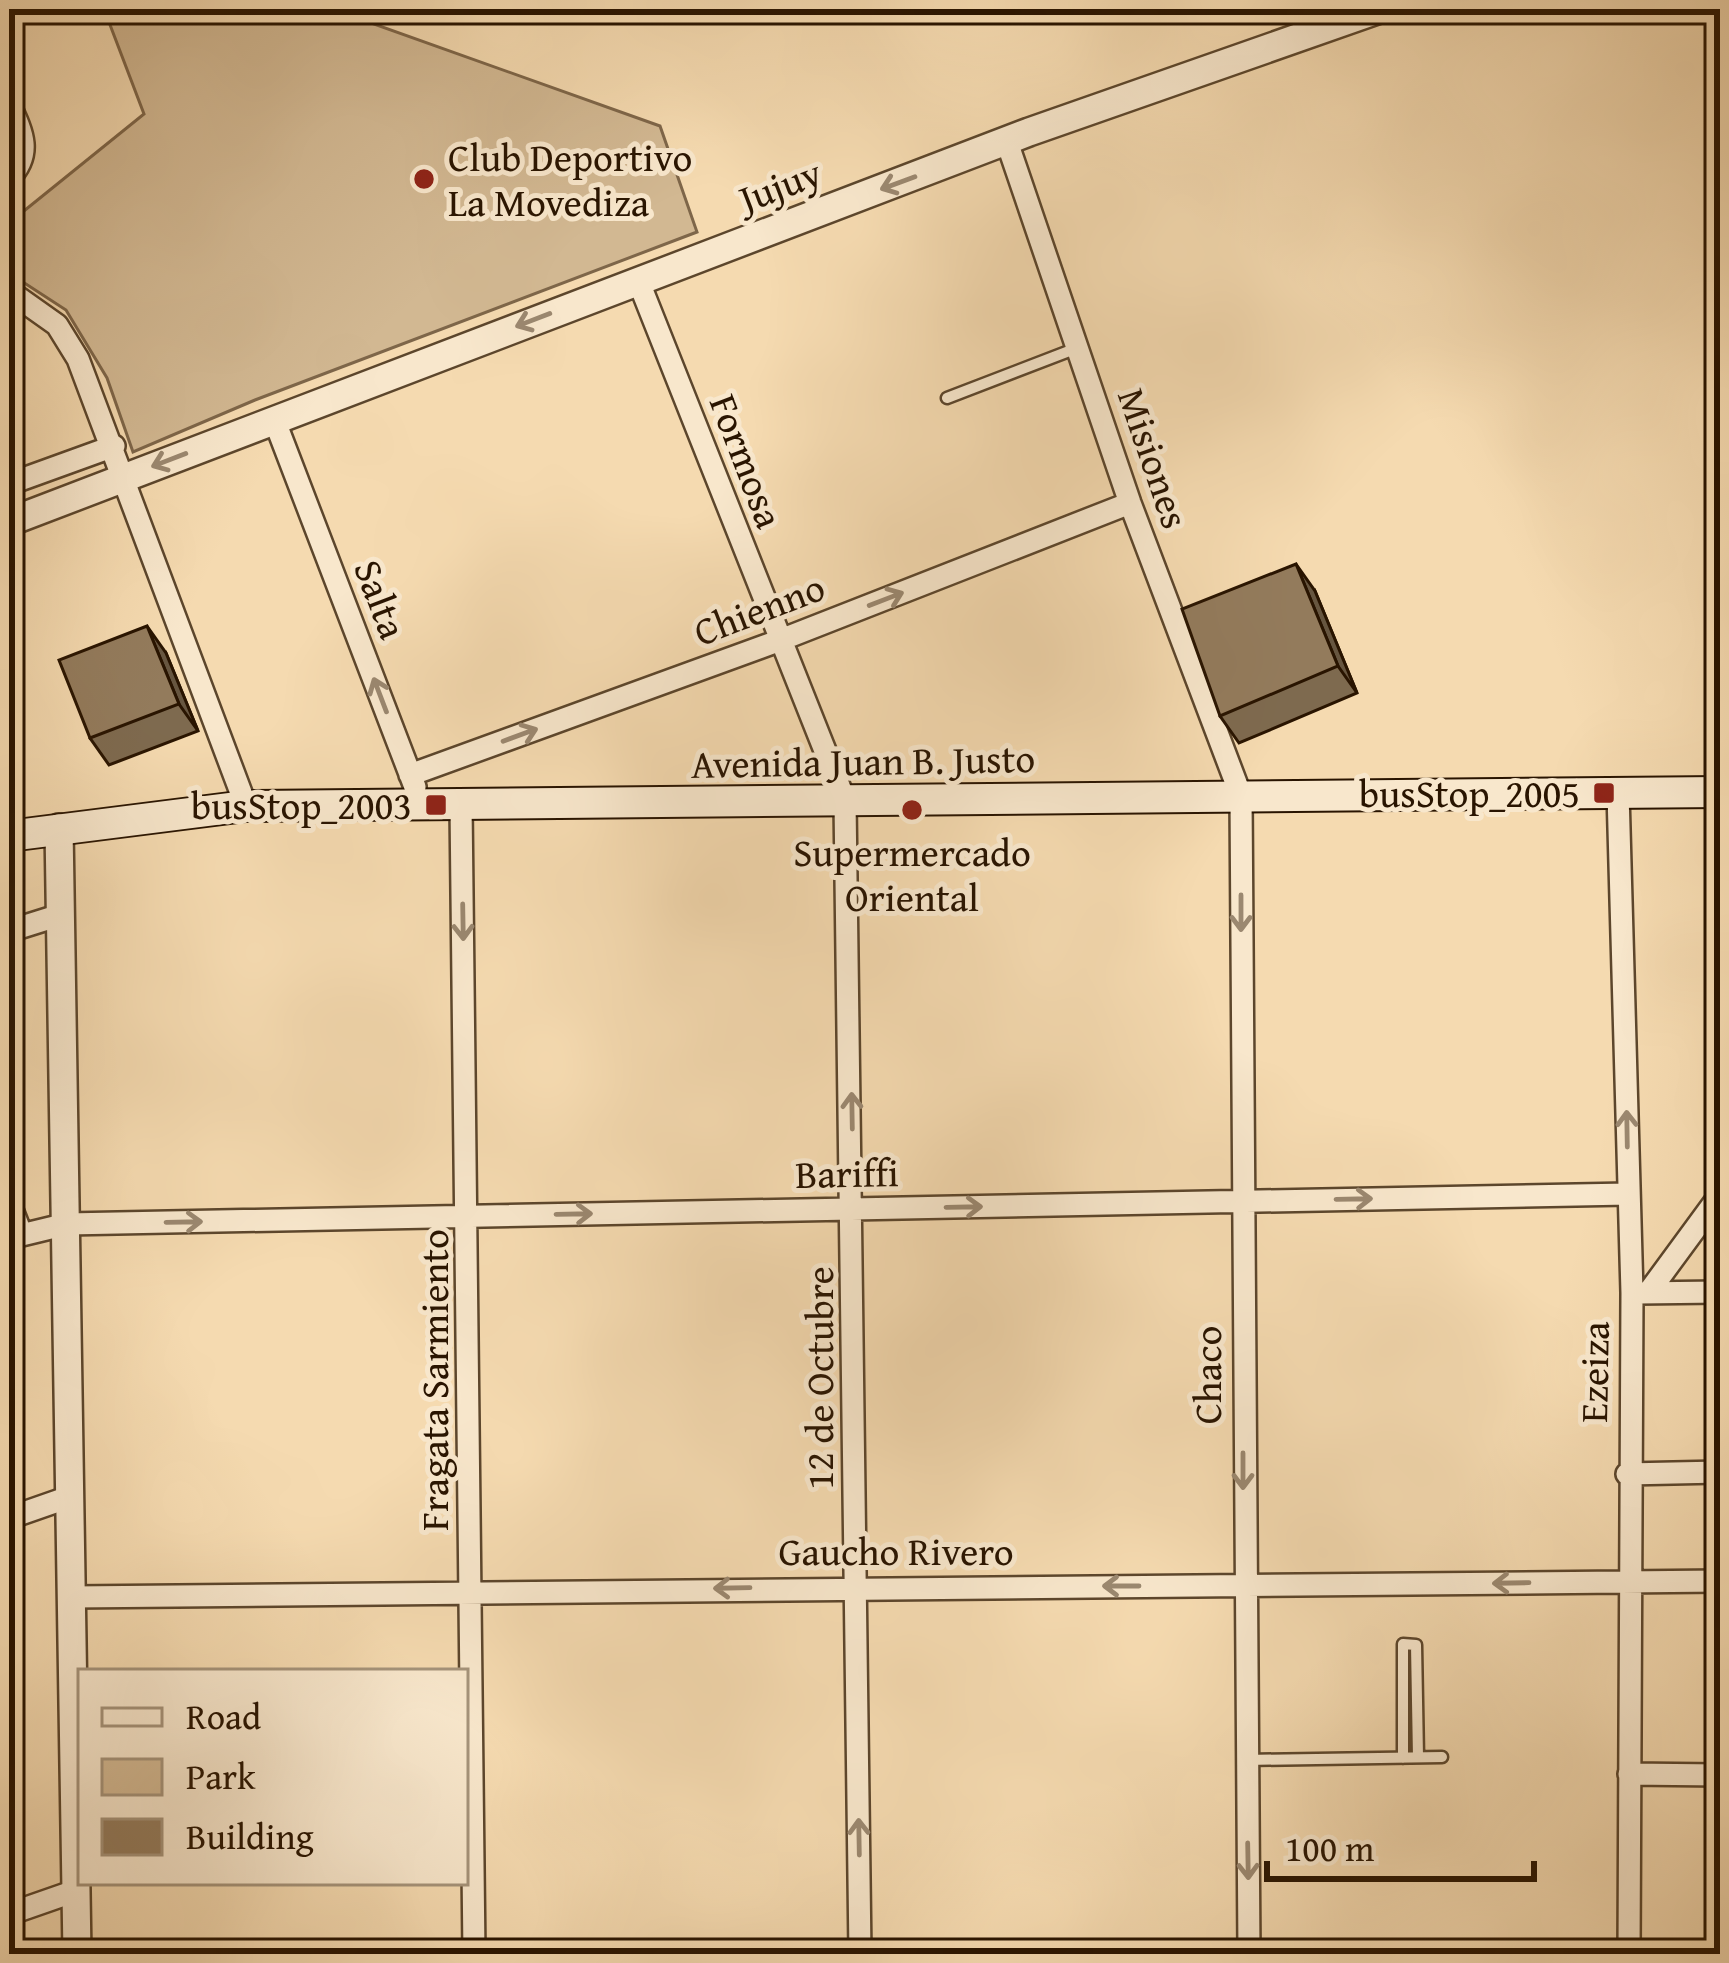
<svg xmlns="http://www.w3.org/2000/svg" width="1729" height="1963" font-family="'Gentium Book Plus',serif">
	<rect width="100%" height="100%" fill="#f5dab0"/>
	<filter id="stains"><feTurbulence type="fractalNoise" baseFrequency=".00167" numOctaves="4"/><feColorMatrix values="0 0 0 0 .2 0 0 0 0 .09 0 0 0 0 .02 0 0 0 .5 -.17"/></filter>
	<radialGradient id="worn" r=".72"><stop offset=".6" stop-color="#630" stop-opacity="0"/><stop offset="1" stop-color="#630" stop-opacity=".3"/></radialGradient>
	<!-- green -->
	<path fill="#d2b892" stroke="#7e6649" stroke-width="3" d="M104 9H332L660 126 697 232 255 400 133 452 107 378 66 310 9 273V223L144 114Z"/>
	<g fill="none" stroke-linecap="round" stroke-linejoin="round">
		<!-- service casing -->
		<g stroke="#5c462c" stroke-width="15">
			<path id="service" d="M947 398 1077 348
				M1403 1758V1644L1416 1645 1418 1757
				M1246 1760 1442 1757"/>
		</g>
		<!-- minor casing -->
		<g stroke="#5c462c" stroke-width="26">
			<path id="minor" d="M9 104C22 132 33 153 9 178
				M1007 142 1130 503 1241 796 1249 1954
				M638 280 845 801 860 1954
				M9 291 57 325 78 359 246 806
				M274 419 415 787
				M9 484 114 446
				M410 775 778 641 1130 503
				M1618 793 1632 1293 1629 1954
				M461 805 474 1954
				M9 931 60 915
				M9 1202 21 1233
				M9 1238 67 1224 1628 1194
				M1638 1293 1720 1292
				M1648 1293 1720 1195
				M1627 1474 1720 1472
				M9 1518 72 1496
				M72 1597 1720 1581
				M1629 1774 1720 1775
				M9 1914 75 1891"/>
		</g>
		<!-- tertiary casing -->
		<g stroke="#5c462c" stroke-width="32">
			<path id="tertiary" d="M9 522 1029 132 1380 9
				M59 828 77 1954"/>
		</g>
		<!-- secondary casing -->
		<g stroke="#291400" stroke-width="34">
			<path id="secondary" d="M9 836 246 806 1720 792"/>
		</g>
		<!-- service -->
		<use href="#service" stroke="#f8e7cc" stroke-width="10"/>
		<!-- minor -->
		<use href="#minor" stroke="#f8e7cc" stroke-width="21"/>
		<!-- tertiary -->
		<use href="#tertiary" stroke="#f8e7cc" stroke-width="27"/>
		<!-- secondary -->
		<use href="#secondary" stroke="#f8e7cc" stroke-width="30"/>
	</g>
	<!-- wall -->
	<path fill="#7e6a4f" stroke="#291400" stroke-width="3" d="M1315 591 1357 693 1239 743 1220 716Z
		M166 653 198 731 109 765 90 738Z"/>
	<!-- shaded-wall -->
	<path fill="#675640" stroke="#291400" stroke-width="3" d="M1296 564 1315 591 1357 693 1338 666Z
		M147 626 166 653 198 731 179 704Z"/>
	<!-- building -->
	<path fill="#937b5c" stroke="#291400" stroke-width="3" d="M1296 564 1338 666 1220 716 1182 609Z
		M147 626 179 704 90 738 59 660Z"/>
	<!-- one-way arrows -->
	<defs><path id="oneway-shaft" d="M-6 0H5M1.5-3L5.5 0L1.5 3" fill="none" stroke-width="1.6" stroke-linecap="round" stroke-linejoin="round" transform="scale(3)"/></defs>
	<g stroke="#9b8870">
		<use href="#oneway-shaft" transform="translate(898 183) rotate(160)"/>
		<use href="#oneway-shaft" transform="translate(533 320) rotate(159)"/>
		<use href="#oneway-shaft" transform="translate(169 460) rotate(159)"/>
		<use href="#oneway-shaft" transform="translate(886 599) rotate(-21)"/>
		<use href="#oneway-shaft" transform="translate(380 695) rotate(-111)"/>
		<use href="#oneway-shaft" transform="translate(520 735) rotate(-20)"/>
		<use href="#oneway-shaft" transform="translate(1241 913) rotate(90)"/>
		<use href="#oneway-shaft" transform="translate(463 922) rotate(89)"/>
		<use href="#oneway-shaft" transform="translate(852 1111) rotate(-91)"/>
		<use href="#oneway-shaft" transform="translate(1627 1129) rotate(-91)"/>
		<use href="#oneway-shaft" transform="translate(1354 1199) rotate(-1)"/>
		<use href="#oneway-shaft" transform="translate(964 1207) rotate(-1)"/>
		<use href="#oneway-shaft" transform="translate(574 1214) rotate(-1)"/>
		<use href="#oneway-shaft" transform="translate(184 1222) rotate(-1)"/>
		<use href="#oneway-shaft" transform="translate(1243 1471) rotate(90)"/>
		<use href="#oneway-shaft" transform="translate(1511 1583) rotate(179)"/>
		<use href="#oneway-shaft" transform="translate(1121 1586) rotate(-180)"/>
		<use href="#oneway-shaft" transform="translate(732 1588) rotate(179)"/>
		<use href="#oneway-shaft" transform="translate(859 1837) rotate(-91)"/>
		<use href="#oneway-shaft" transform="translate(1248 1861) rotate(89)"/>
	</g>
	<!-- markers -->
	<g fill="#8f2418" stroke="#f8e7cc" stroke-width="4.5">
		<circle cx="424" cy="179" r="12"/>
		<rect x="1592" y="781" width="24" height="24" rx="6"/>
		<rect x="424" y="793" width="24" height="24" rx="6"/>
		<circle cx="912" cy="810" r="12"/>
	</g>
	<g text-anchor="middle" stroke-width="10" stroke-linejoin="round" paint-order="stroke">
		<!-- poi labels -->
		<g font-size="39" fill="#291400" stroke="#f8e7cc" text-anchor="end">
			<text x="448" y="171" text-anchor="start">Club Deportivo<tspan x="448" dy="45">La Movediza</tspan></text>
			<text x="1580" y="807">busStop_2005</text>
			<text x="412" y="819">busStop_2003</text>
			<text x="912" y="866" text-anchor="middle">Supermercado<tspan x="912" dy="45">Oriental</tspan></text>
		</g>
		<!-- street labels -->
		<g font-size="39" fill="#291400" stroke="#f8e7cc">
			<text transform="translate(780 185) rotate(-21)" y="14">Jujuy</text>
			<text transform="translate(1154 458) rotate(71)" y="14">Misiones</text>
			<text transform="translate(747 461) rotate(69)" y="14">Formosa</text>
			<text transform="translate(381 599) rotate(69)" y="14">Salta</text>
			<text transform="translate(759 609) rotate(-21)" y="14">Chienno</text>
			<text transform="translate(863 761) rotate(-1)" y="14">Avenida Juan B. Justo</text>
			<text transform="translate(847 1173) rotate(-1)" y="14">Bariffi</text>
			<text transform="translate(1594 1372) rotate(-89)" y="14">Ezeiza</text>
			<text transform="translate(1207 1375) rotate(-90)" y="14">Chaco</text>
			<text transform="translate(819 1378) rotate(-90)" y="14">12 de Octubre</text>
			<text transform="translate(434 1380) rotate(-90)" y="14">Fragata Sarmiento</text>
			<text x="896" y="1565">Gaucho Rivero</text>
		</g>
	</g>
	<!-- margin -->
	<rect width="1729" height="1963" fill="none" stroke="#f5dab0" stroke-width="48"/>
	<rect x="12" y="12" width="1705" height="1939" fill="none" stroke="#291400" stroke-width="6"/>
	<rect x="24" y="24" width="1681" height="1915" fill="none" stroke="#291400" stroke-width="3"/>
	<!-- legend -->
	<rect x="78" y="1669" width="390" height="216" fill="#f8e7cc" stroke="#a5937a" stroke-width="3"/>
	<rect x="102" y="1708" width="60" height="18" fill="#f8e7cc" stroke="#a5937a" stroke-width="3"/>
	<text x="186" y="1729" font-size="36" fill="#291400">Road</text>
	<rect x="102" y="1759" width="60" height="36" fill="#d2b892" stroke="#a5937a" stroke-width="3"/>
	<text x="186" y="1789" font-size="36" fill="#291400">Park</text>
	<rect x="102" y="1819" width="60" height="36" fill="#937b5c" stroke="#a5937a" stroke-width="3"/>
	<text x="186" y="1849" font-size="36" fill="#291400">Building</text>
	<!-- scale -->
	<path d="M1267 1861v18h267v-18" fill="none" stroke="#291400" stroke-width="6"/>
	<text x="1285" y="1861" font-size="36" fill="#291400" stroke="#f8e7cc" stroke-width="9" paint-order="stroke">100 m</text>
	<rect width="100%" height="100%" filter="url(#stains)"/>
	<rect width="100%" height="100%" fill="url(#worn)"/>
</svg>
